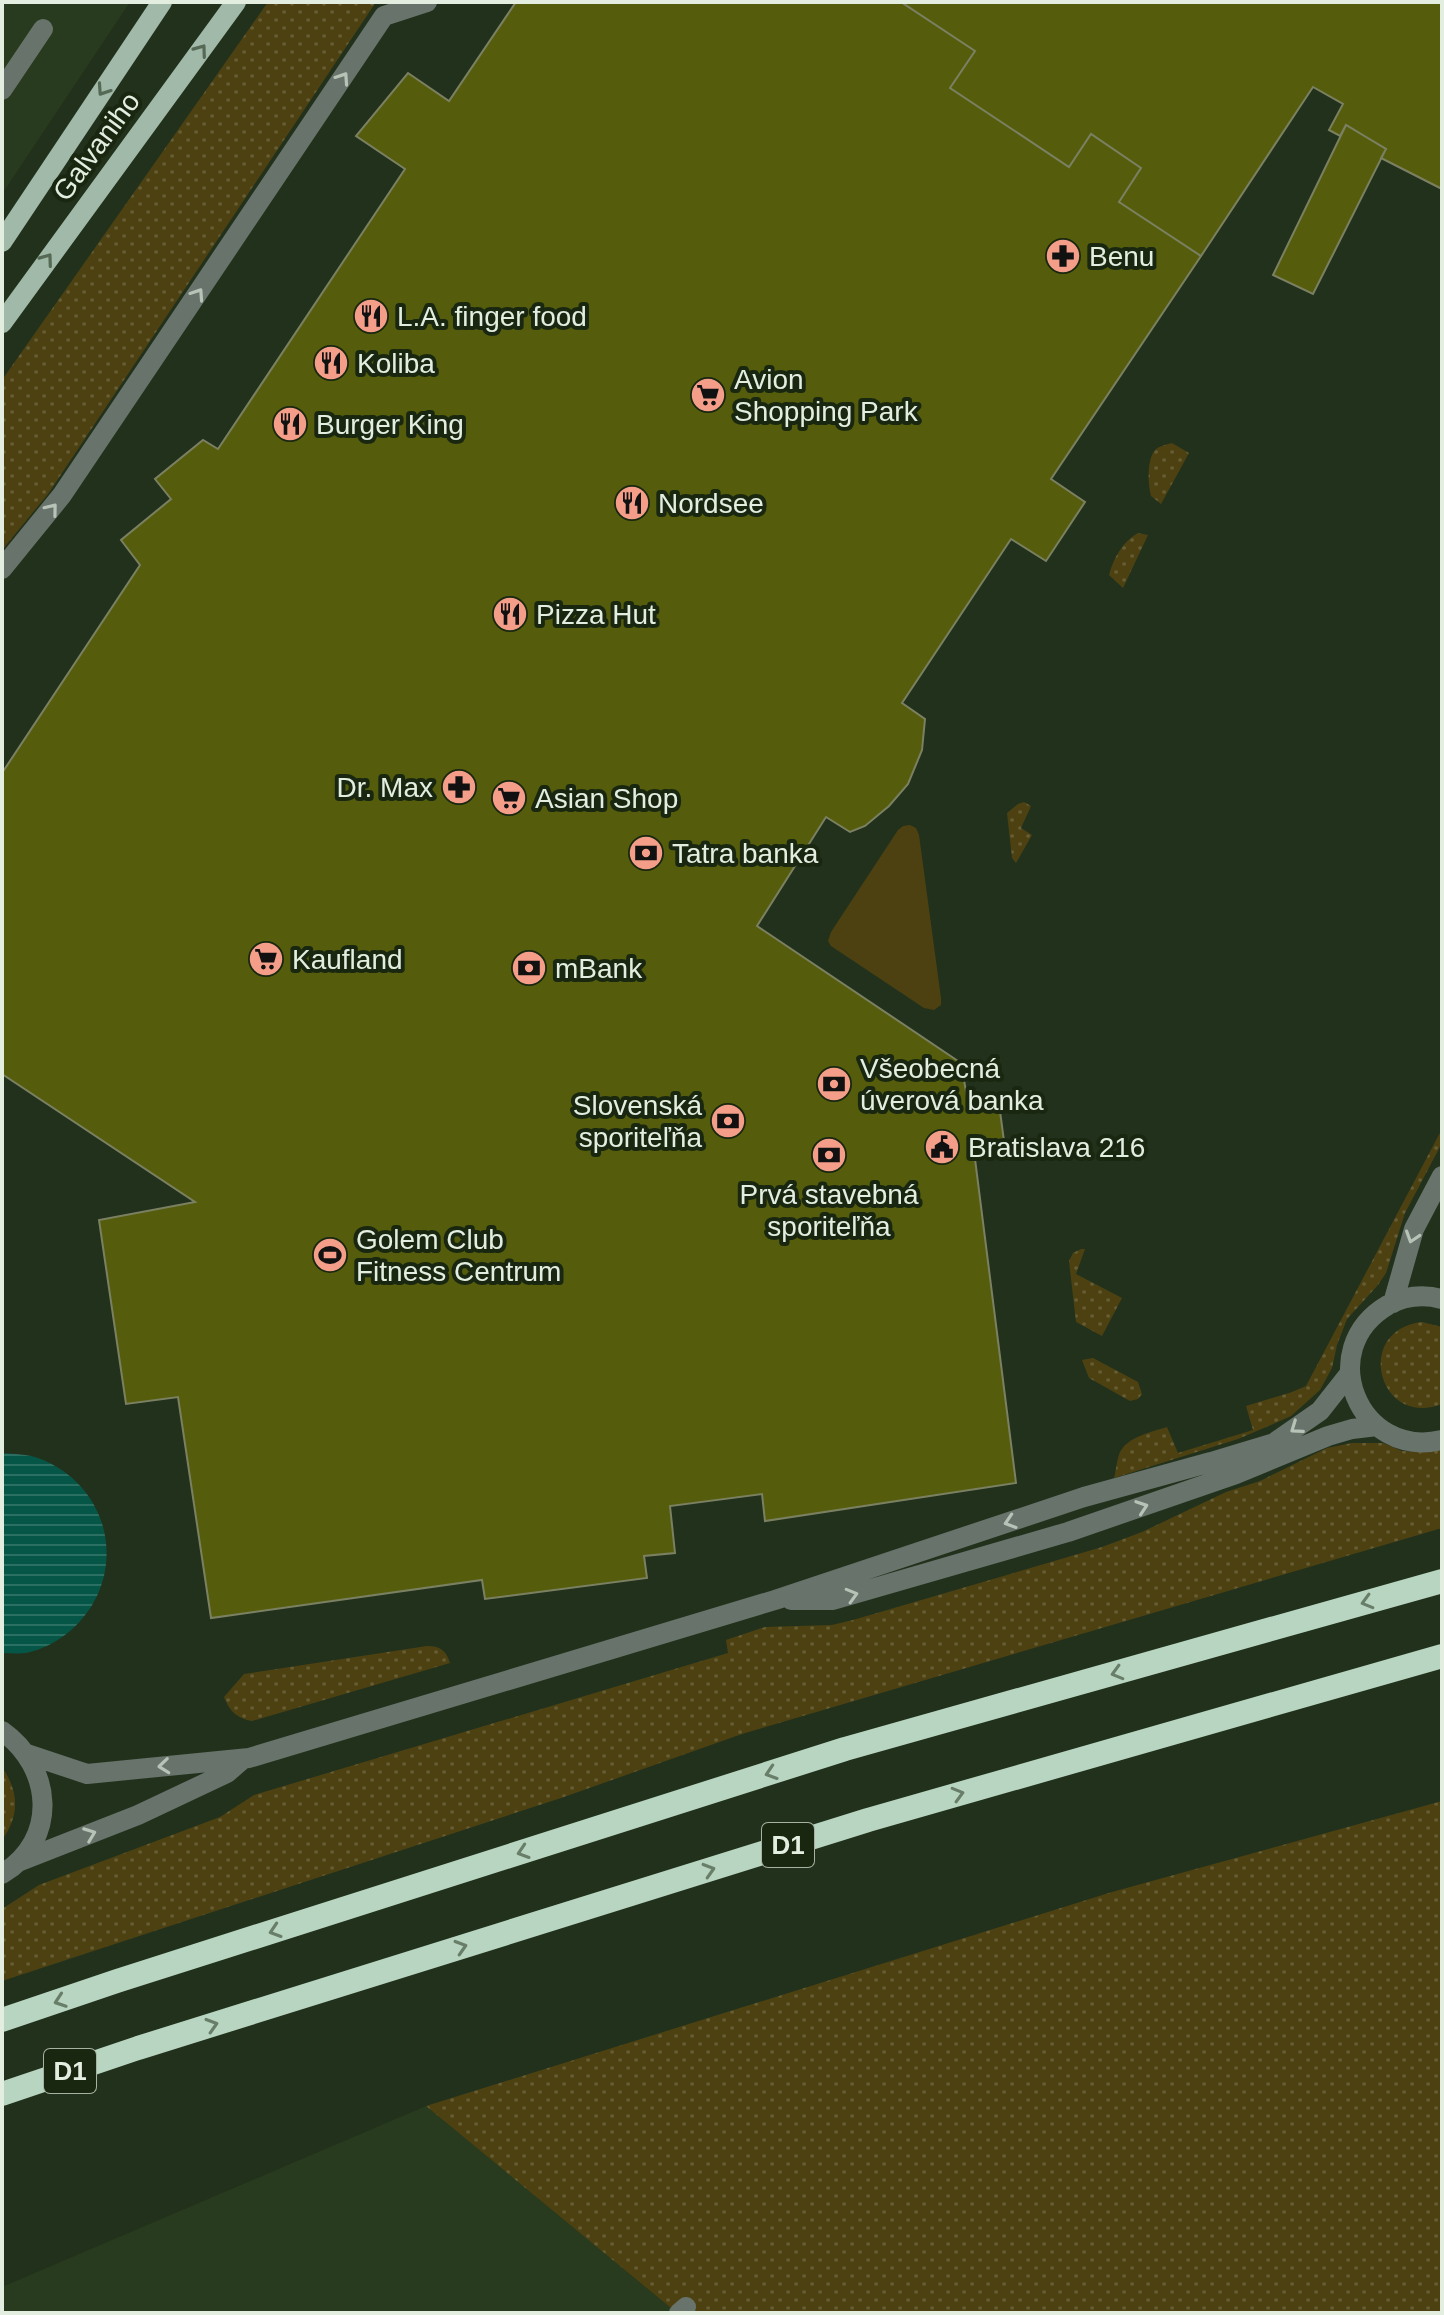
<svg xmlns="http://www.w3.org/2000/svg" width="1444" height="2315" font-family="Helvetica,sans-serif">
	<defs>
		<pattern id="grass-dots" width="8" height="8" patternUnits="userSpaceOnUse" patternTransform="scale(2)"><rect width="8" height="8" fill="#4d4112"/><path d="M2 2h.1M6 6h.1" fill="none" stroke="#665d34" stroke-width="1.8" stroke-linecap="round"/></pattern>
		<pattern id="water-rules" width="6" height="5" patternUnits="userSpaceOnUse" patternTransform="scale(2)"><rect width="6" height="5" fill="#065648"/><path d="M0 2.5h6" fill="none" stroke="#2a6f62"/></pattern>
	</defs>
	<rect width="100%" height="100%" fill="#22311b"/>
	<!-- built -->
	<path fill="#283b1e" d="M2 2H130L2 194Z
		M426 2106 677 2313H2V2287Z"/>
	<!-- grass -->
	<path fill="url(#grass-dots)" d="M268 2H376L48 494 2 550V380Z
		M1172 443 1189 453 1161 504 1151 496C1148 485 1147 464 1153 453 1157 446 1165 445 1172 443Z
		M1138 533 1148 535 1123 588 1109 575C1113 559 1123 541 1138 533Z
		M1024 802 1031 806 1021 828 1032 835 1016 863 1012 858 1007 813 1018 804Z
		M1442 1129V1143L1405 1213 1386 1273 1378 1285 1347 1319 1337 1345 1332 1368 1320 1390 1291 1416 1271 1425 1238 1439 1114 1478C1116 1471 1117 1459 1120 1452 1129 1436 1152 1432 1167 1427L1178 1453 1253 1430 1246 1406 1292 1392 1306 1386Z
		M1081 1249H1085L1076 1274 1122 1298 1102 1336 1076 1322 1069 1261 1073 1253Z
		M1422 1322 1442 1327V1404C1378 1429 1353 1330 1422 1322Z
		M1093 1358 1138 1382 1142 1394 1138 1399 1130 1401 1089 1378 1082 1360Z
		M1352 1443H1383L1402 1451 1431 1452 1442 1449V1528L742 1734 561 1798 2 1981V1909L39 1885 220 1817 254 1795 728 1653 726 1640 765 1627 832 1625 853 1620 1102 1547 1142 1532 1226 1492 1260 1481 1327 1448Z
		M427 1646C440 1646 446 1650 450 1663L252 1721C237 1718 230 1712 224 1697L244 1674Z
		M2 1767C19 1792 20 1815 2 1840Z
		M1442 1801V2313H677L426 2106 1112 1892Z"/>
	<!-- park -->
	<path fill="#4d4112" d="M910 825 916 828 919 835 941 998V1005L934 1010 924 1008 831 946 828 941 831 932 898 830 903 826Z"/>
	<!-- water -->
	<path fill="url(#water-rules)" d="M2 1453C13 1454 28 1454 38 1458 114 1486 130 1579 70 1631 58 1641 42 1650 26 1653 19 1654 10 1653 2 1653Z"/>
	<!-- building -->
	<path fill="#555d0c" stroke="#7b8062" stroke-width="2" d="M516 2H901L975 51 950 88 1069 167 1091 134 1141 168 1119 202 1201 256 1051 479 1085 502 1046 561 1011 539 902 703 925 719 922 750 908 784 889 806 865 826 850 832 826 817 757 926 961 1063 967 1097 998 1096 1006 1156 975 1159 1016 1483 765 1521 762 1494 670 1506 675 1553 644 1556 647 1578 485 1599 482 1580 211 1618 178 1397 126 1404 99 1220 195 1202 2 1074V773L140 565 121 540 171 499 155 479 203 440 218 449 405 169 356 136 408 73 449 101Z
		M901 2H1442V189L1381 158 1386 149 1346 125 1340 136 1329 130 1343 104 1313 87 1201 256 1119 202 1141 168 1091 134 1069 167 950 88 975 51Z
		M1346 125 1386 149 1313 294 1273 275Z"/>
	<g fill="none" stroke-linecap="round" stroke-linejoin="round">
		<!-- minor -->
		<path stroke="#67736b" stroke-width="20" d="M2 90 43 29
			M2 569 62 495 384 16 427 2
			M1442 1299C1423 1294 1405 1296 1388 1305 1313 1349 1359 1460 1442 1440
			M1393 1303 1414 1229 1442 1176
			M791 1600H833L1068 1532 1236 1474 1328 1436 1352 1429 1377 1426
			M2 1731C53 1767 59 1840 2 1874
			M27 1754 87 1774 249 1758 775 1600 1084 1497 1211 1462 1274 1443 1320 1411 1350 1373
			M18 1862 138 1815 227 1773 242 1760
			M679 2313 686 2307"/>
		<!-- major -->
		<path stroke="#a0b9a8" stroke-width="20" d="M2 242 162 2
			M2 323 236 2"/>
		<!-- highway -->
		<path stroke="#b7d5c1" stroke-width="24" d="M2 2020 117 1981 845 1749 1442 1581
			M2 2094 138 2048 868 1820 1442 1656"/>
	</g>
	<!-- one-way arrows -->
	<defs><path id="oneway-chevron" d="M-2-3.5L2.5 0L-2 3.5" fill="none" stroke-width="1.6" stroke-linecap="round" stroke-linejoin="round" transform="scale(2)"/></defs>
	<g stroke="#566955">
		<use href="#oneway-chevron" transform="translate(201 50) rotate(-54)"/>
		<use href="#oneway-chevron" transform="translate(103 90) rotate(124)"/>
		<use href="#oneway-chevron" transform="translate(47 259) rotate(-54)"/>
	</g>
	<g stroke="#b8c3b7">
		<use href="#oneway-chevron" transform="translate(343 78) rotate(-56)"/>
		<use href="#oneway-chevron" transform="translate(198 294) rotate(-56)"/>
		<use href="#oneway-chevron" transform="translate(52 509) rotate(-51)"/>
		<use href="#oneway-chevron" transform="translate(1412 1237) rotate(108)"/>
		<use href="#oneway-chevron" transform="translate(1296 1428) rotate(145)"/>
		<use href="#oneway-chevron" transform="translate(1142 1507) rotate(-19)"/>
		<use href="#oneway-chevron" transform="translate(1010 1522) rotate(162)"/>
		<use href="#oneway-chevron" transform="translate(852 1595) rotate(-16)"/>
		<use href="#oneway-chevron" transform="translate(164 1766) rotate(174)"/>
		<use href="#oneway-chevron" transform="translate(90 1834) rotate(-21)"/>
	</g>
	<g stroke="#687e69">
		<use href="#oneway-chevron" transform="translate(1367 1602) rotate(164)"/>
		<use href="#oneway-chevron" transform="translate(1117 1673) rotate(164)"/>
		<use href="#oneway-chevron" transform="translate(771 1773) rotate(162)"/>
		<use href="#oneway-chevron" transform="translate(958 1794) rotate(-16)"/>
		<use href="#oneway-chevron" transform="translate(523 1852) rotate(162)"/>
		<use href="#oneway-chevron" transform="translate(709 1870) rotate(-17)"/>
		<use href="#oneway-chevron" transform="translate(275 1931) rotate(162)"/>
		<use href="#oneway-chevron" transform="translate(461 1947) rotate(-17)"/>
		<use href="#oneway-chevron" transform="translate(60 2001) rotate(161)"/>
		<use href="#oneway-chevron" transform="translate(212 2025) rotate(-17)"/>
	</g>
	<!-- icons -->
	<defs>
		<g id="pharmacy-disc" transform="scale(1.8)"><circle r="9.5" fill="#f49e89" stroke="#192711"/><path d="M-2-6h4v4h4v4h-4v4h-4v-4h-4v-4h4Z" fill="#111"/></g>
		<g id="restaurant-disc" transform="scale(1.8)"><circle r="9.5" fill="#f49e89" stroke="#192711"/><path d="M-5-6h1v4h1v-4h1v4h1v-4h1v5L-1.5 .5V6h-2V.5L-5-1ZM5-6V6H3V1.5H1.5Q1.5-4 5-6Z" fill="#111"/></g>
		<g id="supermarket-disc" transform="scale(1.8)"><circle r="9.5" fill="#f49e89" stroke="#192711"/><path d="M-6-5.5h2.5l.6 2H6L4.5 2H-2.5L-4.4-4H-6ZM-1.5 3.2a1.3 1.3 0 1 0 .1 0ZM3 3.2a1.3 1.3 0 1 0 .1 0Z" fill="#111"/></g>
		<g id="bank-disc" transform="scale(1.8)"><circle r="9.5" fill="#f49e89" stroke="#192711"/><path d="M-6-4H6V4H-6ZM0-2.3a2.3 2.3 0 1 0 0 4.6a2.3 2.3 0 1 0 0-4.6Z" fill="#111"/></g>
		<g id="civic-disc" transform="scale(1.8)"><circle r="9.5" fill="#f49e89" stroke="#192711"/><path d="M-.6-6.5H3V-4.5H.6V-3L4-1V1h2V6H-6V1h2V-1L-.6-3ZM-1.2 2.5V6h2.4V2.5Z" fill="#111"/></g>
		<g id="stadium-disc" transform="scale(1.8)"><circle r="9.5" fill="#f49e89" stroke="#192711"/><path d="M0-5a6.5 5 0 1 0 0 10a6.5 5 0 1 0 0-10ZM-3.5-1.8h7v3.6h-7Z" fill="#111"/></g>
	</defs>
	<g fill-rule="evenodd">
		<use href="#pharmacy-disc" x="1063" y="256"/>
		<use href="#restaurant-disc" x="371" y="316"/>
		<use href="#restaurant-disc" x="331" y="363"/>
		<use href="#supermarket-disc" x="708" y="395"/>
		<use href="#restaurant-disc" x="290" y="424"/>
		<use href="#restaurant-disc" x="632" y="503"/>
		<use href="#restaurant-disc" x="510" y="614"/>
		<use href="#pharmacy-disc" x="459" y="787"/>
		<use href="#supermarket-disc" x="509" y="798"/>
		<use href="#bank-disc" x="646" y="853"/>
		<use href="#supermarket-disc" x="266" y="959"/>
		<use href="#bank-disc" x="529" y="968"/>
		<use href="#bank-disc" x="834" y="1084"/>
		<use href="#bank-disc" x="728" y="1121"/>
		<use href="#civic-disc" x="942" y="1147"/>
		<use href="#bank-disc" x="829" y="1155"/>
		<use href="#stadium-disc" x="330" y="1255"/>
	</g>
	<g text-anchor="middle" stroke-width="8" stroke-linejoin="round" paint-order="stroke">
		<!-- shield labels -->
		<g fill="#192711" stroke="#a7b2a2" stroke-width="2">
			<rect x="762" y="1823" width="52" height="44" rx="6"/>
			<rect x="44" y="2049" width="52" height="44" rx="6"/>
		</g>
		<g font-size="26" font-weight="bold" fill="#e4eee0">
			<text x="788" y="1854">D1</text>
			<text x="70" y="2080">D1</text>
		</g>
		<!-- street labels -->
		<g font-size="28" fill="#e4eee0" stroke="#192711">
			<text transform="translate(96 146) rotate(-54)" y="10">Galvaniho</text>
		</g>
		<!-- poi labels -->
		<g font-size="28" fill="#e4eee0" stroke="#192711" text-anchor="start">
			<text x="1089" y="266">Benu</text>
			<text x="397" y="326">L.A. finger food</text>
			<text x="357" y="373">Koliba</text>
			<text x="734" y="389">Avion<tspan x="734" dy="32">Shopping Park</tspan></text>
			<text x="316" y="434">Burger King</text>
			<text x="658" y="513">Nordsee</text>
			<text x="536" y="624">Pizza Hut</text>
			<text x="433" y="797" text-anchor="end">Dr. Max</text>
			<text x="535" y="808">Asian Shop</text>
			<text x="672" y="863">Tatra banka</text>
			<text x="292" y="969">Kaufland</text>
			<text x="555" y="978">mBank</text>
			<text x="860" y="1078">Všeobecná<tspan x="860" dy="32">úverová banka</tspan></text>
			<text x="702" y="1115" text-anchor="end">Slovenská<tspan x="702" dy="32">sporiteľňa</tspan></text>
			<text x="968" y="1157">Bratislava 216</text>
			<text x="829" y="1204" text-anchor="middle">Prvá stavebná<tspan x="829" dy="32">sporiteľňa</tspan></text>
			<text x="356" y="1249">Golem Club<tspan x="356" dy="32">Fitness Centrum</tspan></text>
		</g>
	</g>
	<!-- border -->
	<rect width="1444" height="2315" fill="none" stroke="#e4eee0" stroke-width="8"/>
</svg>
